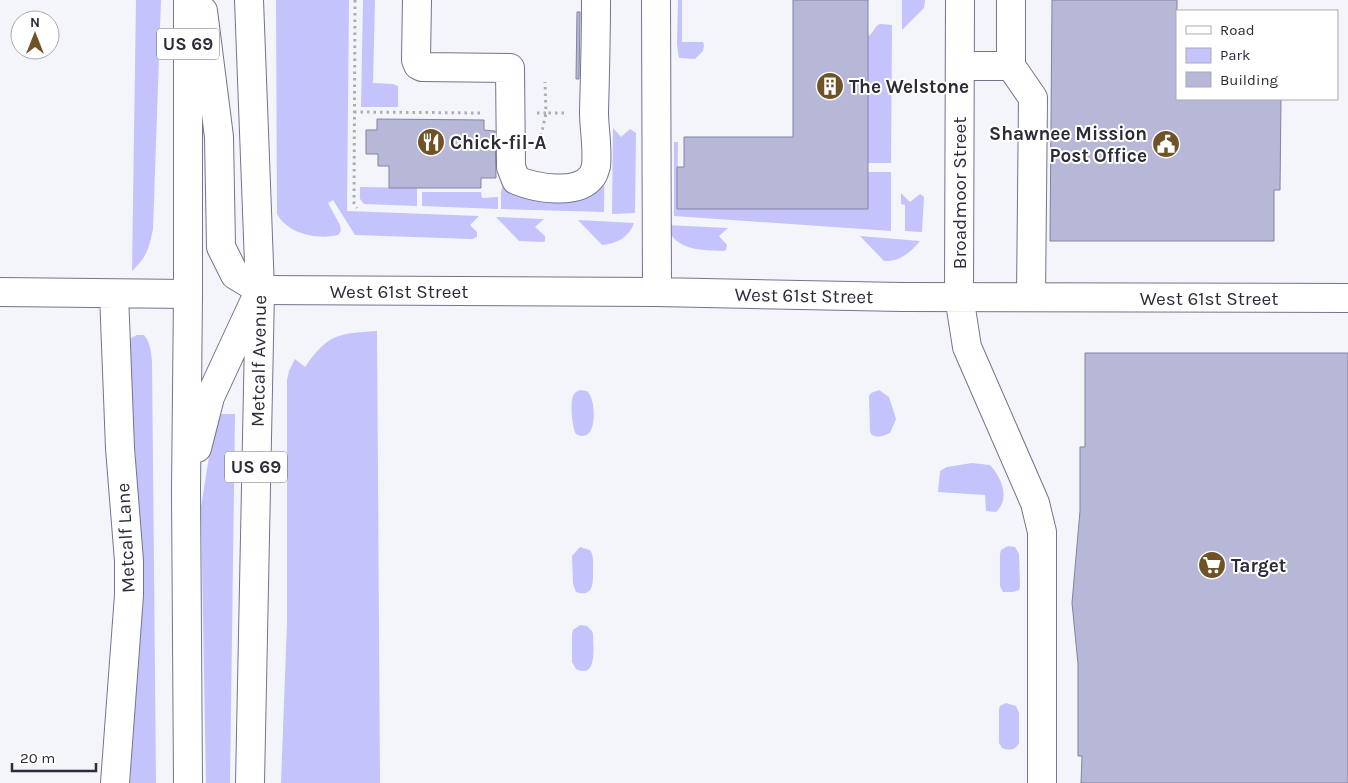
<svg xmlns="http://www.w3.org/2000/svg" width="1348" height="783" font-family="Karla,sans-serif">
	<rect width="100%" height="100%" fill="#f4f4fb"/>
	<!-- green -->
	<path fill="#c4c3fc" d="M136 0H161L153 229C149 248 147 257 132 271Z
		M276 0H349L347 211 479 216 470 225 477 232V237L472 239 355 235 333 200 328 203 340 225 341 231 338 235C317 240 288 234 277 214Z
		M363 0H375L373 83 393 84 398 86V107H361Z
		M678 0H682V42H703L704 45 703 51 695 59 679 58 677 44Z
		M902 0H925L924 8 902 30Z
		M880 24 892 25 891 163H868V36C874 33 874 26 880 24Z
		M605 118 604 212 501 209V192L503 185 576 195Z
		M613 128 621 137 630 129 636 133 635 213 612 214Z
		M674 142H678L677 209H867L868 172H891V231L674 216Z
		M360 187 417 188V206L364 204 360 199Z
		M422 192H481L482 198 498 197V209L422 206Z
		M901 193 910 202 920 194 924 197 922 232 905 231V205L901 204Z
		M496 217 544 219 535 227 545 236V241L543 242 519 241Z
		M578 220 634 223C629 237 617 244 602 245Z
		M666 225 728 228 719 236 727 245 726 250 724 251C701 250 675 251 666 225Z
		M860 236 920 241C910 253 899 262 884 261Z
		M377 331 380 783H281L287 623V380L289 371 295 359 305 367C329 333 337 334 377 331Z
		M137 335H144C150 342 151 351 152 361L156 783H130L142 579V552L128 346 131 338Z
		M580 390 587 391C597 399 598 446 576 434 572 428 570 403 573 396 575 392 576 392 580 390Z
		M879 390 889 397 896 419 890 433C883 436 877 439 871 434L870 430 869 396 871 393Z
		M220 414H235L230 783H206L201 507 209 457Z
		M972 463 990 465C1001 477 1011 498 996 512L986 511 985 495 938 492 940 471 947 467Z
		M1008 546 1015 547 1019 554 1020 587 1019 590 1013 592H1003L1000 586V554L1001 550Z
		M580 547 590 550C594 556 593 563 593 570 593 582 594 598 576 592L573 584 572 556Z
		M580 625 587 626 592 631 593 634C593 645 598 680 576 669L572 662V634L573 630Z
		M1006 703 1016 706 1019 713V743C1016 750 1009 751 1002 748L999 743V709L1000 706Z"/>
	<!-- building -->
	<path fill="#b7b7d8" stroke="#8383a2" d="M793 0H868V209H677V167H684V137H793Z
		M1052 0H1177V99H1281L1280 190H1274V241H1050Z
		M577 12H580L579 79H576Z
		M377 119 484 120V130L495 131 496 178H481V188H389V166H378V154H366V130H377Z
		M1085 353H1348V783H1081L1082 756H1078V664L1072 603 1080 511V447H1085Z"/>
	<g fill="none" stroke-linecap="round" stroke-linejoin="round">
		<!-- minor casing -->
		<g stroke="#747391" stroke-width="30">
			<path id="minor" d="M417 0 416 60 418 65 422 67 510 68 511 167 516 180C535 188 578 196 592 176 594 174 595 169 596 166 598 148 594 129 594 112 595 75 596 37 596 0
				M656 0 657 292
				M960 0 959 296 967 347 1035 503 1042 532V783
				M1011 0V66L1033 98 1031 297
				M960 66H1011
				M260 290 657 292 902 297 1348 298
				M0 292 188 294
				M114 294 120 448 129 561V595L115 783"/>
		</g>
		<!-- highway casing -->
		<g stroke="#747391" stroke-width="30">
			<path id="highway" d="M249 0 260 290 250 783
				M203 11 219 137 221 247 235 275 260 290
				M197 448 210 397 256 298
				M188 783 186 490 188 294V0"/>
		</g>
		<!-- path -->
		<path stroke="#acacb5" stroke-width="3" stroke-dasharray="2.5 4" stroke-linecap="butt" d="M355 0 354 203 357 208
			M354 112 483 113
			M537 113H546L545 82
			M541 136 546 113H566"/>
		<!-- minor -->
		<use href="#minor" stroke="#fff" stroke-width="28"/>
		<!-- highway -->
		<use href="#highway" stroke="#fff" stroke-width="28"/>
	</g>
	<!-- icons -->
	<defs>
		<g id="building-disc" transform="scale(1.4375)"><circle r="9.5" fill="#6f5226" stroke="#fff"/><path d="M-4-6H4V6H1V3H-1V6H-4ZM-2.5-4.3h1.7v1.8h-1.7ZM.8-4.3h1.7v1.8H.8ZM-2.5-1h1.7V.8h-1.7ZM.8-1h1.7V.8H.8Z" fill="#fff"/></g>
		<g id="restaurant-disc" transform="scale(1.4375)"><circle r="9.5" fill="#6f5226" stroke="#fff"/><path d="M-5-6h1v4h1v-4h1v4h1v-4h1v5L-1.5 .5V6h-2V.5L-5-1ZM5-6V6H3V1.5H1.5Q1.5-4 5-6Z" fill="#fff"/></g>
		<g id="civic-disc" transform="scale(1.4375)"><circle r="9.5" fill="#6f5226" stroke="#fff"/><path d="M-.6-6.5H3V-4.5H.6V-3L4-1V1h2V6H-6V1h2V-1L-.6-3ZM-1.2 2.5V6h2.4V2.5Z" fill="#fff"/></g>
		<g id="supermarket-disc" transform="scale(1.4375)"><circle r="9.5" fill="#6f5226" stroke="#fff"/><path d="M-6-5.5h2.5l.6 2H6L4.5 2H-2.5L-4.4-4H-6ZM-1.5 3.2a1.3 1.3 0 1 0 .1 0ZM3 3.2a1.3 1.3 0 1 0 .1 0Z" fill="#fff"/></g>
	</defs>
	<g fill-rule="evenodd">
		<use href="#building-disc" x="830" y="86"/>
		<use href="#restaurant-disc" x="431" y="142"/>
		<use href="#civic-disc" x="1166" y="144"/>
		<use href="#supermarket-disc" x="1212" y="565"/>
	</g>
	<g text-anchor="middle" stroke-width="4" stroke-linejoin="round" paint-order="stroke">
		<!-- shield labels -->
		<g fill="#fff" stroke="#6b6b74" stroke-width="1">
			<rect x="157" y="28.5" width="62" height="31" rx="4"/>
			<rect x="225" y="451.5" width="62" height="31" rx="4"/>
		</g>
		<g font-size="18" font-weight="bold" fill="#2c2b38">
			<text x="188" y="50">US 69</text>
			<text x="256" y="473">US 69</text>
		</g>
		<!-- poi labels -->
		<g font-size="19" font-weight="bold" fill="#2c2b38" stroke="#fff" text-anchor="start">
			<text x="849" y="93">The Welstone</text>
			<text x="1147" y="140" text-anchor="end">Shawnee Mission<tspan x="1147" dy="22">Post Office</tspan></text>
			<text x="450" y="149">Chick-fil-A</text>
			<text x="1231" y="572">Target</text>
		</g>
		<!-- street labels -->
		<g font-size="19" fill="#2c2b38" stroke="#fff">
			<text transform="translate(959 193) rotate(-90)" y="7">Broadmoor Street</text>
			<text x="399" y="298">West 61st Street</text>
			<text transform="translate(804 295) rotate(1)" y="7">West 61st Street</text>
			<text x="1209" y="305">West 61st Street</text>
			<text transform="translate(258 361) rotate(-89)" y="7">Metcalf Avenue</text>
			<text transform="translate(125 538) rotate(-93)" y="7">Metcalf Lane</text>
		</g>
	</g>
	<!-- legend -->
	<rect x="1176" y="10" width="162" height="90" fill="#ffffff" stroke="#abaaaf"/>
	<rect x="1186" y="26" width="25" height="8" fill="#ffffff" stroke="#abaaaf"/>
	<text x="1220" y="35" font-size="15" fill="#2c2b38">Road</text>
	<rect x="1186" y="48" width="25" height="15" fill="#c4c3fc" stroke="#abaaaf"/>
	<text x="1220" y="60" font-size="15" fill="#2c2b38">Park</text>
	<rect x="1186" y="72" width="25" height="15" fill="#b7b7d8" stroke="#abaaaf"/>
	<text x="1220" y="85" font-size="15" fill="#2c2b38">Building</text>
	<!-- north arrow -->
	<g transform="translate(35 35)"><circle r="24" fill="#ffffff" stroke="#abaaaf"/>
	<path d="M0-4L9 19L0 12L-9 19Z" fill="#6f5226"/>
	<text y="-8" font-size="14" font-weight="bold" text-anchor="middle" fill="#2c2b38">N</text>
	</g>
	<!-- scale -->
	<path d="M12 763v8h84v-8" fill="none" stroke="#2c2b38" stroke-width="2.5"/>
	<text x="20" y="763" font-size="15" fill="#2c2b38" stroke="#ffffff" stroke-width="4" paint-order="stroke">20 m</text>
</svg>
